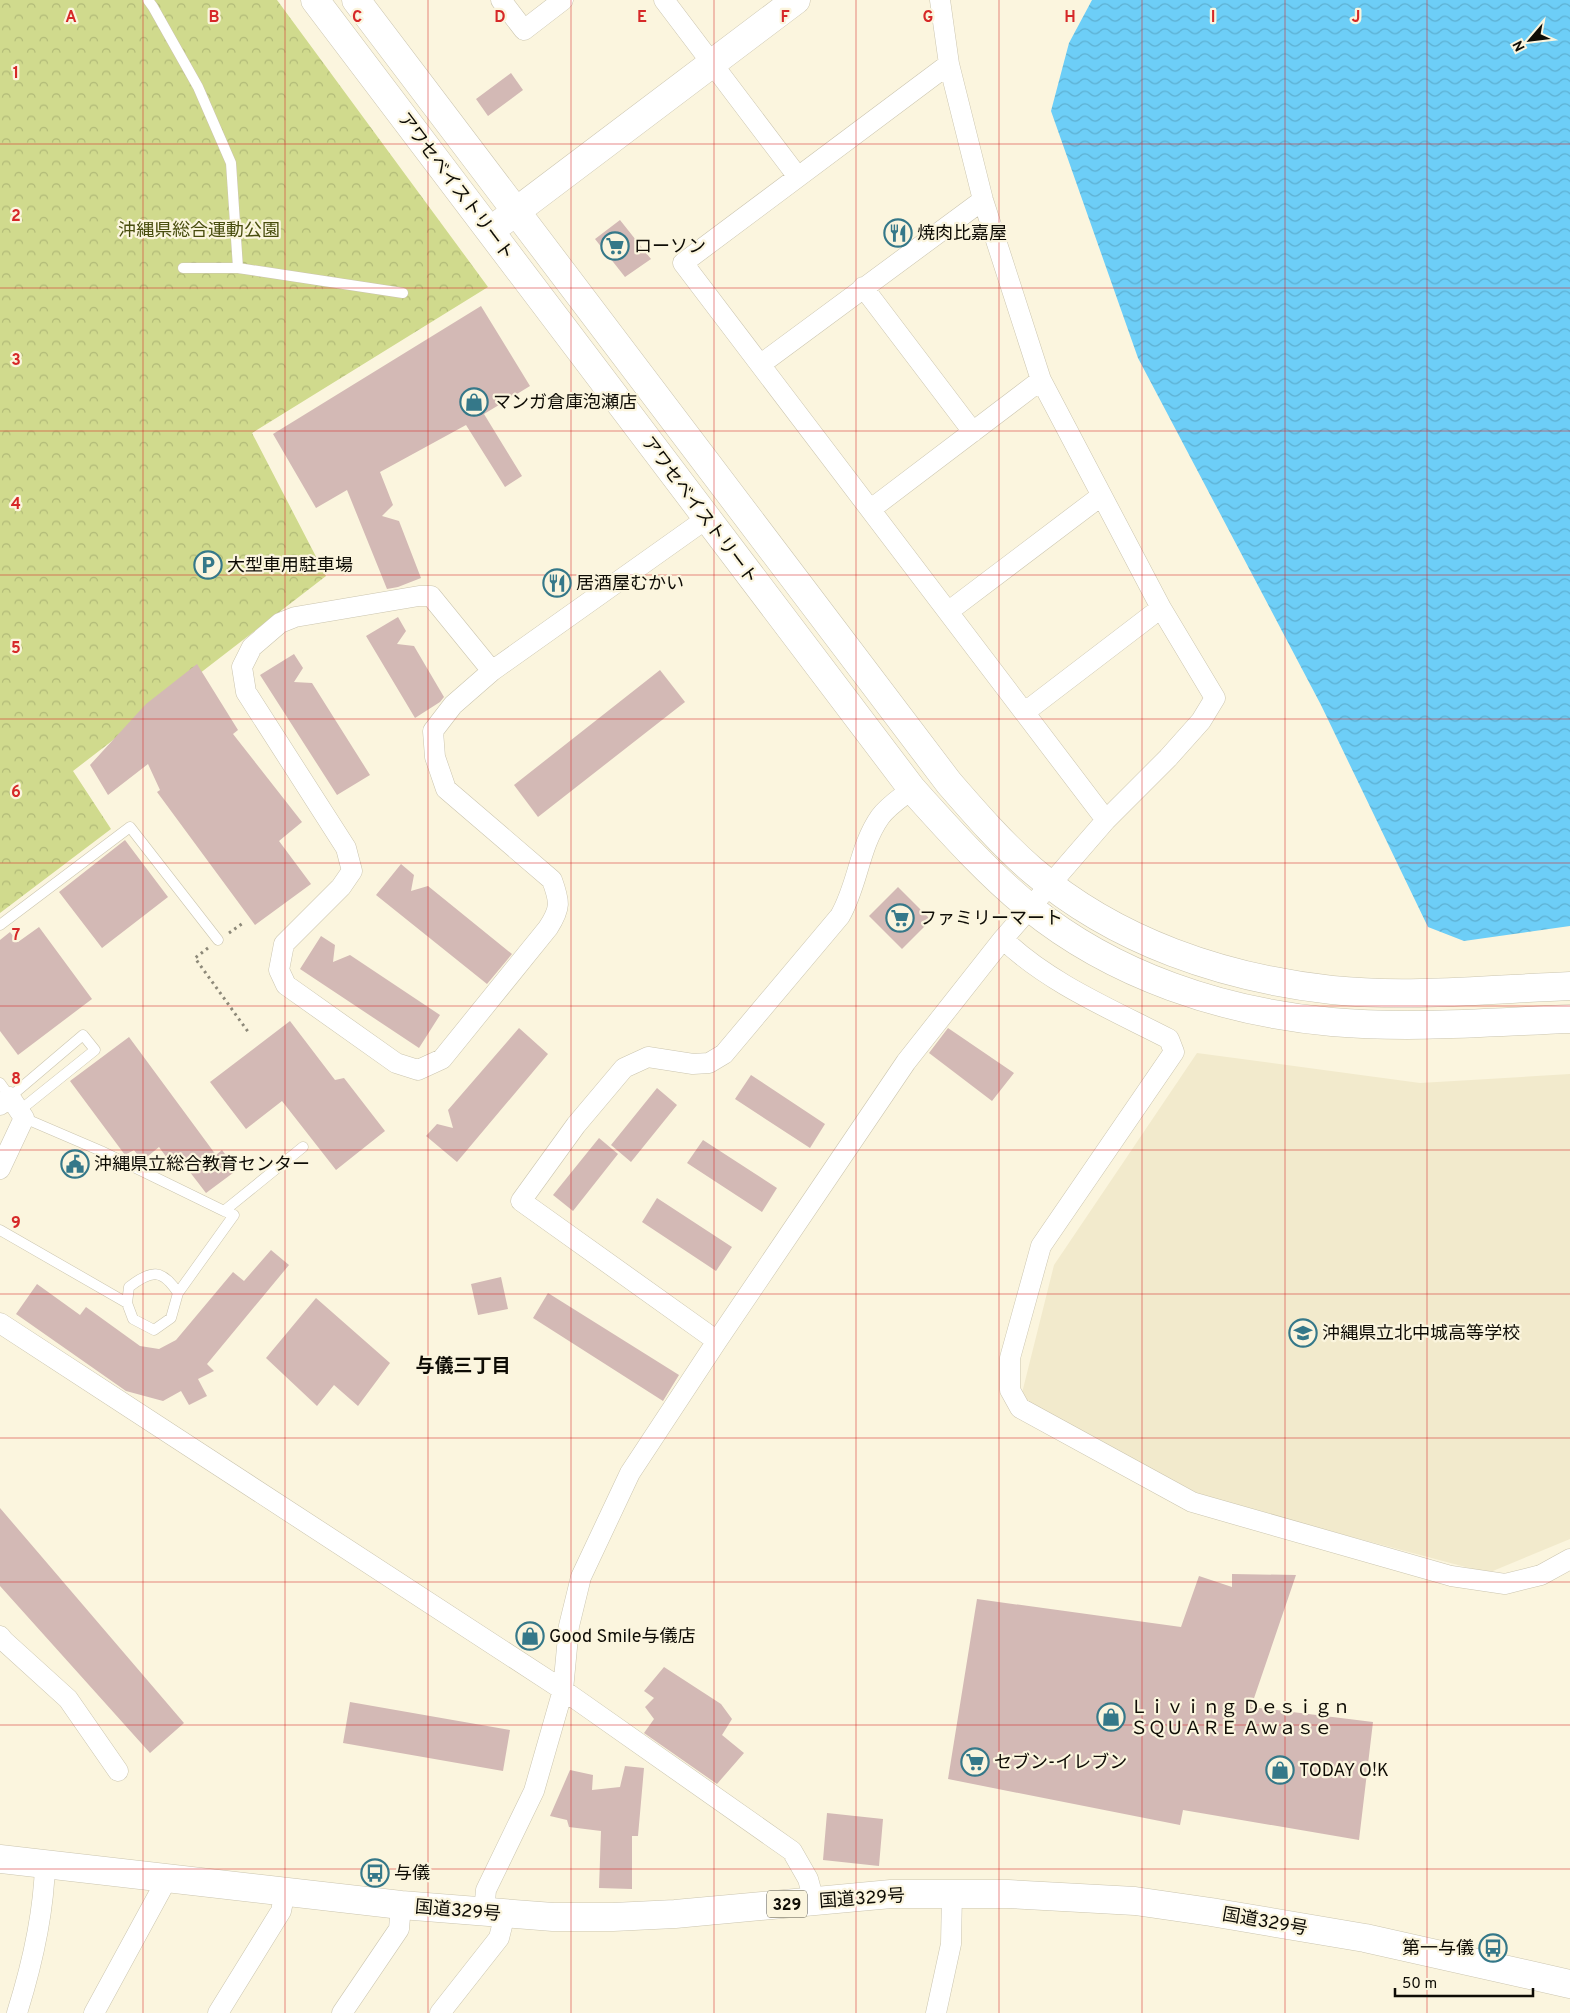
<svg xmlns="http://www.w3.org/2000/svg" width="1570" height="2013" font-family="Overpass,'Noto Sans JP',sans-serif">
	<defs>
		<pattern id="park-crowns" width="20" height="18" patternUnits="userSpaceOnUse" patternTransform="scale(1.25)"><rect width="20" height="18" fill="#d0da8d"/><path d="M2 6a3 3 0 1 1 6 0M12 15a3 3 0 1 1 6 0" fill="none" stroke="#b1ba78"/></pattern>
		<pattern id="water-waves" width="16" height="10" patternUnits="userSpaceOnUse" patternTransform="scale(1.25)"><rect width="16" height="10" fill="#6dcef7"/><path d="M0 5q4-4 8 0t8 0" fill="none" stroke="#5db0d2"/></pattern>
	</defs>
	<rect width="100%" height="100%" fill="#fbf5de"/>
	<!-- built -->
	<path fill="#f2eacc" d="M1197 1053 1420 1083 1570 1074V1539L1488 1573 1209 1499 1020 1401 1054 1265Z"/>
	<!-- park -->
	<path fill="url(#park-crowns)" d="M0 0H277L488 287 252 433 326 576 73 771 111 829 0 913Z"/>
	<!-- water -->
	<path fill="url(#water-waves)" d="M1092 0H1570V926L1464 941 1428 927 1321 705 1138 358 1051 111 1069 43Z"/>
	<!-- building -->
	<path fill="#d3b9b5" d="M511 73 523 90 488 116 476 99Z
		M620 220 651 259 625 277 595 239Z
		M481 306 530 386 484 414 522 476 505 487 466 425 380 472 393 505 382 516 399 521 421 578 398 587 387 589 347 490 316 508 273 434Z
		M398 617 406 631 397 644 414 646 444 697 440 702 415 718 366 636Z
		M294 654 303 668 294 682 312 683 370 775 337 795 260 675Z
		M197 664 238 730 233 734 302 822 279 841 311 884 255 925 157 792 160 790 148 764 108 795 90 765 146 704Z
		M660 670 685 702 538 817 514 785Z
		M125 840 168 897 102 948 59 892Z
		M401 864 414 875 411 891 428 886 512 954 487 984 376 895Z
		M898 887 931 920 902 949 869 916Z
		M39 927 92 999 18 1055 0 1031V940L10 932 18 942Z
		M321 936 335 945 333 962 350 955 440 1015 419 1048 300 969Z
		M290 1021 335 1080 344 1078 385 1131 336 1170 282 1101 246 1129 210 1082Z
		M519 1028 548 1054 457 1162 426 1136 437 1124 453 1128 448 1110Z
		M948 1028 1014 1073 992 1101 929 1053Z
		M129 1037 216 1155 222 1150 237 1170 206 1193 186 1167 178 1173 159 1147 142 1161 134 1150 125 1155 70 1081Z
		M751 1075 825 1124 810 1148 735 1099Z
		M657 1088 677 1105 631 1162 611 1145Z
		M599 1138 618 1154 573 1211 553 1195Z
		M703 1140 777 1188 762 1212 687 1163Z
		M657 1198 732 1247 716 1271 642 1222Z
		M271 1250 289 1265 207 1364 214 1371 198 1379 207 1396 189 1405 181 1391 163 1401 126 1391 16 1314 37 1284 80 1315 86 1307 140 1346 159 1349 176 1340 233 1272 244 1281Z
		M501 1277 508 1309 478 1315 471 1284Z
		M548 1293 679 1375 663 1401 533 1318Z
		M316 1298 390 1363 358 1406 334 1385 317 1406 266 1358Z
		M0 1508 184 1723 150 1753 0 1586Z
		M1232 1574 1296 1575 1251 1707 1373 1722 1359 1840 1183 1810 1180 1825 948 1779 977 1599 1181 1627 1199 1576 1232 1587Z
		M664 1667 721 1704 732 1719 722 1735 744 1753 717 1784 644 1733 654 1719 645 1707 654 1698 644 1691Z
		M350 1702 510 1730 503 1771 343 1743Z
		M625 1766 644 1768 638 1836H632V1889L599 1888 601 1831 569 1827 567 1820 550 1816 570 1770 593 1775 592 1790 620 1787Z
		M827 1813 883 1819 879 1866 823 1860Z"/>
	<g fill="none" stroke-linecap="round" stroke-linejoin="round">
		<!-- lane casing -->
		<g stroke="#cbc5af" stroke-width="11">
			<path id="lane" d="M148 0 153 7 198 87 231 163 238 268
				M183 268H238L403 293
				M0 925 130 827 218 940
				M0 1083 10 1097 83 1035 95 1050 19 1111
				M24 1118 101 1151 224 1211 303 1147
				M0 1230 127 1303
				M178 1293C162 1268 151 1270 129 1287L127 1303 133 1319 154 1330 171 1318 178 1293 234 1215 224 1211"/>
		</g>
		<!-- street casing -->
		<g stroke="#cbc5af" stroke-width="21">
			<path id="street" d="M501 0 524 30 563 0
				M664 0 798 177
				M949 64 683 263 1106 820
				M863 287 973 432
				M761 364 983 200
				M871 509 1041 380
				M949 611 1101 496
				M492 671 431 596H419L295 617 280 623 252 647 242 667 246 692 346 848 352 871 341 887 284 944 279 970 286 985 396 1063 418 1070 442 1059 548 928C561 908 560 902 552 880L446 789 435 757 433 731 453 705 492 671 706 519
				M1025 712 1161 608
				M1003 939C1048 983 1113 1010 1169 1039L1174 1052 1041 1246 1010 1358V1390L1020 1408 1192 1502 1451 1576 1505 1584 1541 1575 1570 1559
				M0 1105 10 1097 24 1118 0 1169
				M0 1323 563 1690 792 1851 808 1879 814 1901
				M717 1341 521 1201 576 1125 624 1068 648 1057 693 1064 709 1063 724 1054 840 916C858 885 859 847 880 817 888 806 902 797 912 789
				M0 1636 4 1641 68 1699 118 1771
				M484 1912 486 1890 534 1791 563 1690 569 1626 581 1577 630 1473 717 1341 906 1062 1003 939 1106 820 1168 758 1201 721 1215 698 1161 608 1041 380 983 200 949 64 940 0
				M17 2013C32 1965 44 1914 45 1863
				M94 2013 167 1879
				M218 2013 281 1911 285 1892
				M342 2013 399 1929 401 1905
				M440 2013 499 1938 505 1914
				M936 2013 951 1944 952 1894"/>
		</g>
		<!-- secondary casing -->
		<g stroke="#cbc5af" stroke-width="29">
			<path id="secondary" d="M315 0 912 789C949 830 986 872 1029 907 1114 976 1223 1012 1332 1022 1411 1029 1491 1022 1570 1019
				M356 0 949 783C975 813 1002 844 1032 870 1116 942 1224 978 1332 990 1408 998 1494 989 1570 986
				M502 222 796 0"/>
		</g>
		<!-- highway casing -->
		<g stroke="#cbc5af" stroke-width="29">
			<path id="highway" d="M0 1859 401 1905 553 1917H613L675 1914 891 1894H1008L1135 1901 1211 1912 1365 1938 1570 1984"/>
		</g>
		<!-- path -->
		<path stroke="#8d8979" stroke-width="3" stroke-dasharray="2.5 4" stroke-linecap="butt" d="M229 933 243 923
			M208 948 195 958 249 1033"/>
		<!-- lane -->
		<use href="#lane" stroke="#fff" stroke-width="10"/>
		<!-- street -->
		<use href="#street" stroke="#fff" stroke-width="20"/>
		<!-- secondary -->
		<use href="#secondary" stroke="#fff" stroke-width="28"/>
		<!-- highway -->
		<use href="#highway" stroke="#fff" stroke-width="28"/>
	</g>
	<!-- grid -->
	<path fill="none" stroke="#d62828" stroke-width="1" stroke-opacity="0.55" d="M143 0V2013M285 0V2013M428 0V2013M571 0V2013M714 0V2013M856 0V2013M999 0V2013M1142 0V2013M1285 0V2013M1427 0V2013M0 144H1570M0 288H1570M0 431H1570M0 575H1570M0 719H1570M0 863H1570M0 1006H1570M0 1150H1570M0 1294H1570M0 1438H1570M0 1582H1570M0 1725H1570M0 1869H1570"/>
	<!-- icons -->
	<defs>
		<g id="restaurant-ring" transform="scale(1.4375)"><circle r="9.5" fill="#fbf5de" stroke="#357889" stroke-width="1.5"/><path d="M-5-6h1v4h1v-4h1v4h1v-4h1v5L-1.5 .5V6h-2V.5L-5-1ZM5-6V6H3V1.5H1.5Q1.5-4 5-6Z" fill="#357889"/></g>
		<g id="supermarket-ring" transform="scale(1.4375)"><circle r="9.5" fill="#fbf5de" stroke="#357889" stroke-width="1.5"/><path d="M-6-5.5h2.5l.6 2H6L4.5 2H-2.5L-4.4-4H-6ZM-1.5 3.2a1.3 1.3 0 1 0 .1 0ZM3 3.2a1.3 1.3 0 1 0 .1 0Z" fill="#357889"/></g>
		<g id="shop-ring" transform="scale(1.4375)"><circle r="9.5" fill="#fbf5de" stroke="#357889" stroke-width="1.5"/><path d="M-5-2.5h2.3a2.7 3.5 0 0 1 5.4 0H5L5.5 6h-11ZM-1.5-2.5h3a1.5 2.3 0 0 0-3 0Z" fill="#357889"/></g>
		<g id="parking-ring" transform="scale(1.4375)"><circle r="9.5" fill="#fbf5de" stroke="#357889" stroke-width="1.5"/><path d="M-3.5-5.5H1a3.5 3.5 0 0 1 0 7H-1V5.5H-3.5ZM-1-3.4V-.6H.8a1.4 1.4 0 0 0 0-2.8Z" fill="#357889"/></g>
		<g id="civic-ring" transform="scale(1.4375)"><circle r="9.5" fill="#fbf5de" stroke="#357889" stroke-width="1.5"/><path d="M-.6-6.5H3V-4.5H.6V-3L4-1V1h2V6H-6V1h2V-1L-.6-3ZM-1.2 2.5V6h2.4V2.5Z" fill="#357889"/></g>
		<g id="school-ring" transform="scale(1.4375)"><circle r="9.5" fill="#fbf5de" stroke="#357889" stroke-width="1.5"/><path d="M0-5L7-2L0 1L-7-2ZM-4 1L0 2.5L4 1V4Q0 6-4 4Z" fill="#357889"/></g>
		<g id="bus-ring" transform="scale(1.4375)"><circle r="9.5" fill="#fbf5de" stroke="#357889" stroke-width="1.5"/><path d="M-5-6H5V4H4V6H2V4H-2V6H-4V4H-5ZM-3.5-4V0h7V-4ZM-3.5 1.2v1.5H-2V1.2ZM2 1.2v1.5H3.5V1.2Z" fill="#357889"/></g>
	</defs>
	<g fill-rule="evenodd">
		<use href="#restaurant-ring" x="898" y="233"/>
		<use href="#supermarket-ring" x="615" y="246"/>
		<use href="#shop-ring" x="474" y="402"/>
		<use href="#parking-ring" x="208" y="565"/>
		<use href="#restaurant-ring" x="557" y="583"/>
		<use href="#supermarket-ring" x="900" y="918"/>
		<use href="#civic-ring" x="75" y="1164"/>
		<use href="#school-ring" x="1303" y="1333"/>
		<use href="#shop-ring" x="530" y="1636"/>
		<use href="#shop-ring" x="1111" y="1717"/>
		<use href="#supermarket-ring" x="975" y="1762"/>
		<use href="#shop-ring" x="1280" y="1770"/>
		<use href="#bus-ring" x="375" y="1873"/>
		<use href="#bus-ring" x="1493" y="1948"/>
	</g>
	<g text-anchor="middle" stroke-width="4.5" stroke-linejoin="round" paint-order="stroke">
		<!-- shield labels -->
		<rect fill="#fbf5de" stroke="#555246" stroke-width="1" x="767" y="1890.5" width="40" height="27" rx="4"/>
		<g font-size="16" font-weight="bold" fill="#0e0c05">
			<text x="787" y="1910">329</text>
		</g>
		<!-- street labels -->
		<g font-size="18" fill="#0e0c05" stroke="#fbf5de">
			<text transform="translate(456 186) rotate(53)" y="6">アワセベイストリート</text>
			<text transform="translate(700 510) rotate(53)" y="6">アワセベイストリート</text>
			<text transform="translate(862 1898) rotate(-4)" y="6">国道329号</text>
			<text transform="translate(458 1910) rotate(5)" y="6">国道329号</text>
			<text transform="translate(1265 1921) rotate(10)" y="6">国道329号</text>
		</g>
		<!-- park labels -->
		<g font-size="18" fill="#484d0e" stroke="#fbf5de">
			<text x="199" y="236">沖縄県総合運動公園</text>
		</g>
		<!-- poi labels -->
		<g font-size="18" fill="#0e0c05" stroke="#fbf5de" text-anchor="start">
			<text x="917" y="239">焼肉比嘉屋</text>
			<text x="634" y="252">ローソン</text>
			<text x="493" y="408">マンガ倉庫泡瀬店</text>
			<text x="227" y="571">大型車用駐車場</text>
			<text x="576" y="589">居酒屋むかい</text>
			<text x="919" y="924">ファミリーマート</text>
			<text x="94" y="1170">沖縄県立総合教育センター</text>
			<text x="1322" y="1339">沖縄県立北中城高等学校</text>
			<text x="549" y="1642">Good Smile与儀店</text>
			<text x="1130" y="1713">Ｌｉｖｉｎｇ Ｄｅｓｉｇｎ<tspan x="1130" dy="21">ＳＱＵＡＲＥ Ａｗａｓｅ</tspan></text>
			<text x="994" y="1768">セブン-イレブン</text>
			<text x="1299" y="1776">TODAY O!K</text>
			<text x="394" y="1879">与儀</text>
			<text x="1474" y="1954" text-anchor="end">第一与儀</text>
		</g>
		<!-- neighbourhood labels -->
		<g font-size="19" font-weight="bold" fill="#0e0c05" stroke="#fbf5de">
			<text x="463" y="1372">与儀三丁目</text>
		</g>
	</g>
	<g font-size="16" text-anchor="middle" font-weight="bold" fill="#d62828" stroke="#fbf5de" stroke-width="4.5" stroke-linejoin="round" paint-order="stroke">
		<text x="71" y="22">A</text>
		<text x="214" y="22">B</text>
		<text x="357" y="22">C</text>
		<text x="500" y="22">D</text>
		<text x="642" y="22">E</text>
		<text x="785" y="22">F</text>
		<text x="928" y="22">G</text>
		<text x="1070" y="22">H</text>
		<text x="1213" y="22">I</text>
		<text x="1356" y="22">J</text>
		<text x="16" y="78">1</text>
		<text x="16" y="221">2</text>
		<text x="16" y="365">3</text>
		<text x="16" y="509">4</text>
		<text x="16" y="653">5</text>
		<text x="16" y="797">6</text>
		<text x="16" y="940">7</text>
		<text x="16" y="1084">8</text>
		<text x="16" y="1228">9</text>
	</g>
	<!-- north arrow -->
	<g transform="translate(1530 40) rotate(242)" stroke="#fbf5de" stroke-width="4" paint-order="stroke">
	<path d="M0-4L9 19L0 12L-9 19Z" fill="#0e0c05"/>
	<text y="-8" font-size="14" font-weight="bold" text-anchor="middle" fill="#0e0c05">N</text>
	</g>
	<!-- scale -->
	<path d="M1395 1988v8h138v-8" fill="none" stroke="#0e0c05" stroke-width="2.5"/>
	<text x="1402" y="1988" font-size="15" fill="#0e0c05" stroke="#fbf5de" stroke-width="4" paint-order="stroke">50 m</text>
</svg>
